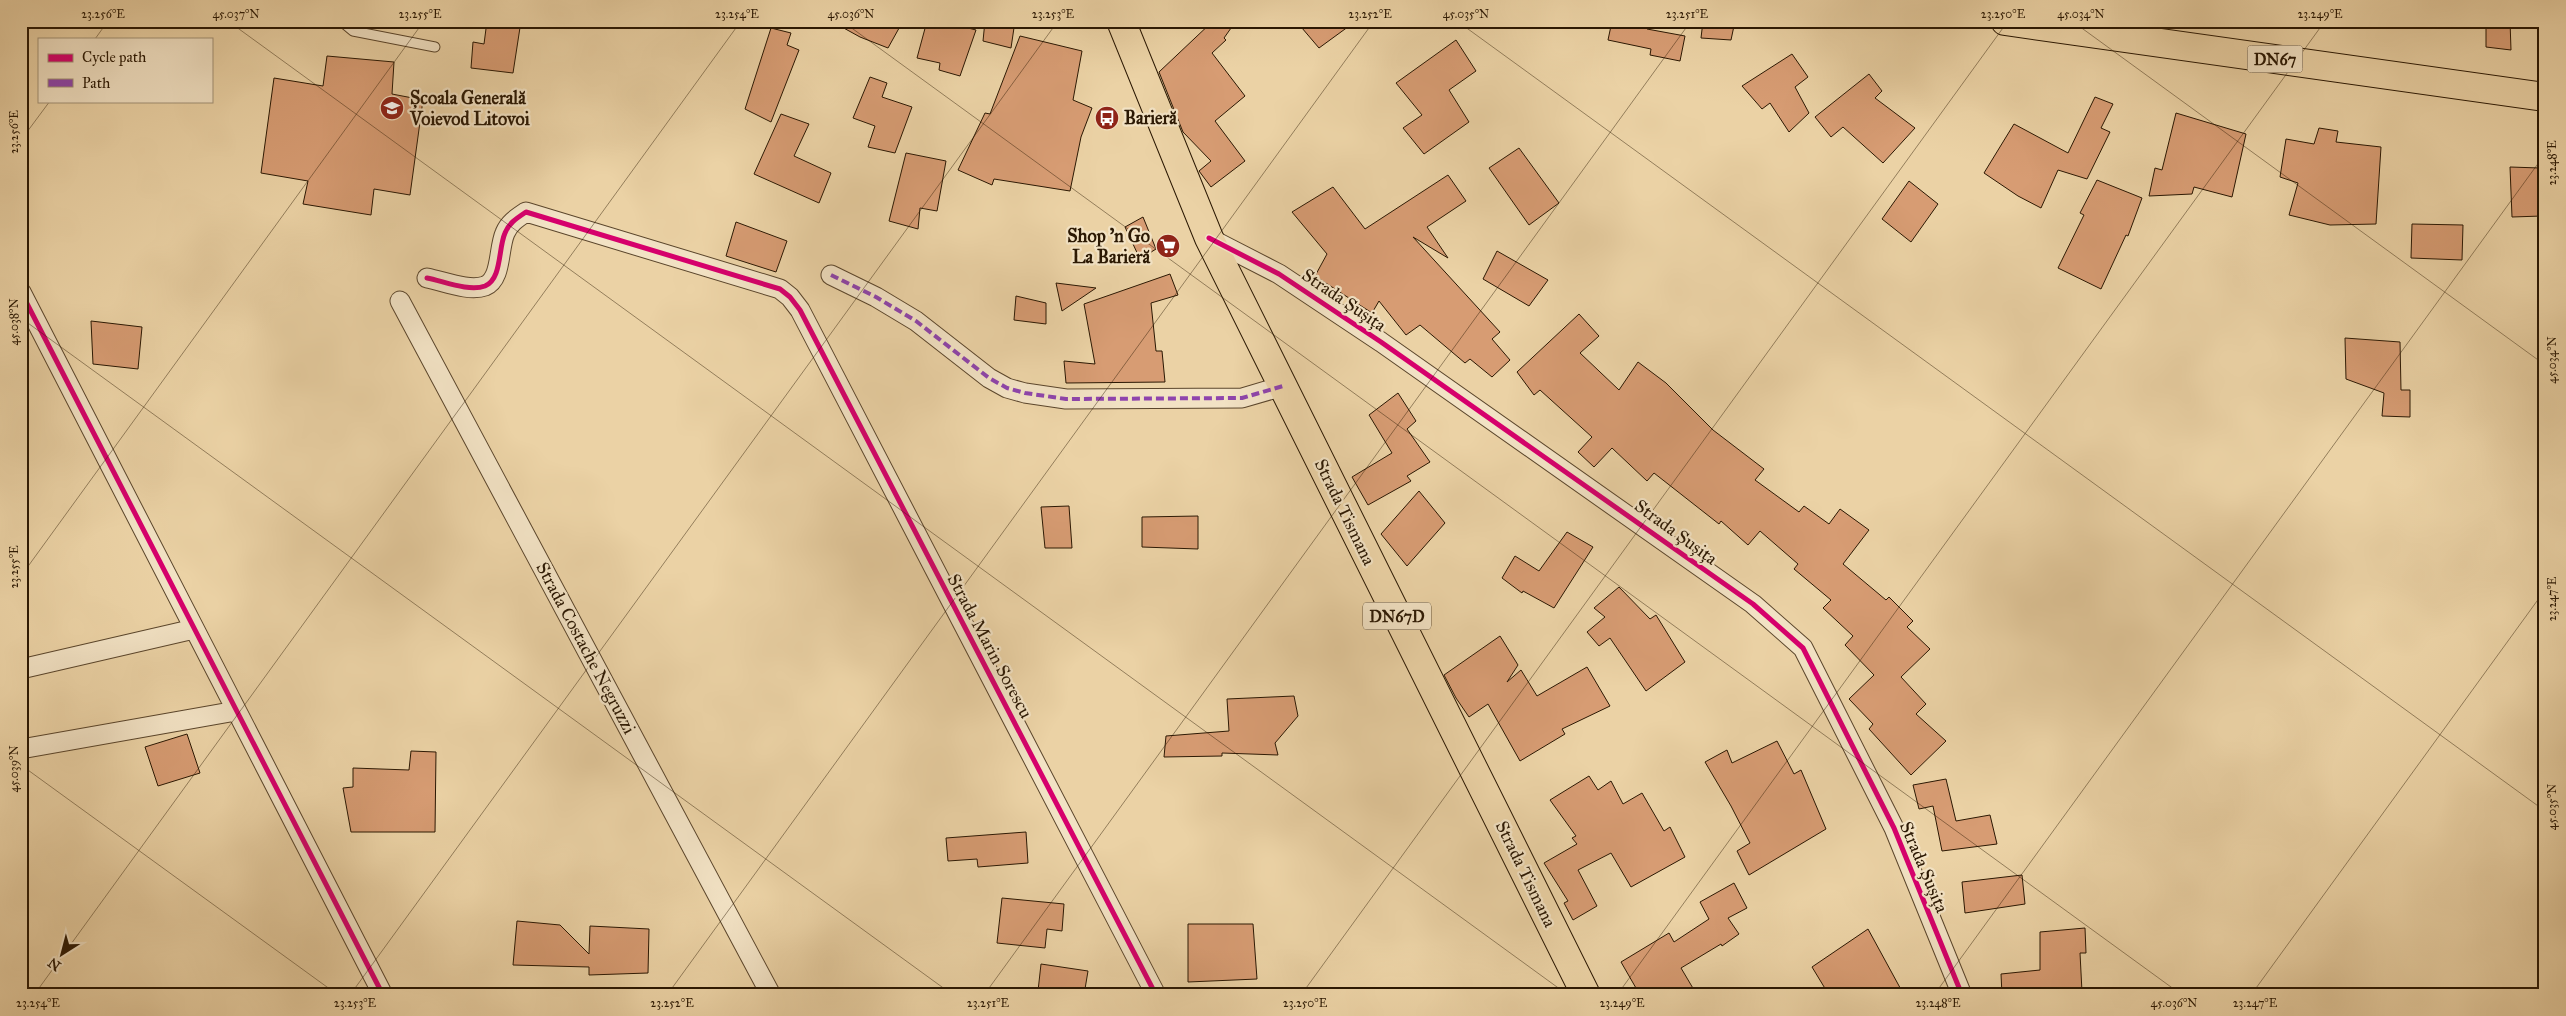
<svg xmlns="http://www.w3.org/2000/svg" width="2566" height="1016" font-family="'IM FELL Great Primer',serif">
	<rect width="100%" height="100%" fill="#ebd2a5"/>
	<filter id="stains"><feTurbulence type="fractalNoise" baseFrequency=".004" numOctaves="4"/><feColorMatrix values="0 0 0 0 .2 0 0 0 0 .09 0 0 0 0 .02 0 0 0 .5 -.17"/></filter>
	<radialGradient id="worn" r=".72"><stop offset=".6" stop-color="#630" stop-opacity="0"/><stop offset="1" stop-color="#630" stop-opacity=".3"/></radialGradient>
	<!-- building -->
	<path fill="#d79c73" stroke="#2b1803" d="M487 21H521L513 73 471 68 473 42 484 44Z
		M831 21H903L888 48 860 37Z
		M927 21H941L976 30 960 76 939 70 940 63 917 58Z
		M985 21H1015L1011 48 983 41Z
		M1213 21H1236L1224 38 1226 40 1212 53 1245 96 1215 121 1245 161 1211 187 1199 171 1211 161 1183 132 1159 72Z
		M1296 21H1356L1319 48Z
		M1612 21H1649L1647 29 1685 36 1680 61 1650 55 1651 49 1608 40Z
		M1703 21H1735L1731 40 1701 38Z
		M2486 21H2510L2511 50 2486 47Z
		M771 28 791 33 787 45 799 50 771 122 745 109Z
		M1020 36 1082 51 1073 100 1092 108 1081 137 1070 191 994 179 992 185 958 170 985 113 990 114Z
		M1456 40 1476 71 1449 90 1469 122 1424 154 1403 128 1422 115 1396 83Z
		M1792 54 1808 77 1795 87 1809 113 1789 132 1770 103 1762 109 1742 86Z
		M327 56 394 62 392 94 423 100 410 195 374 189 371 215 303 204 308 181 261 173 274 78 323 86Z
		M1869 74 1882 91 1875 98 1915 128 1883 163 1843 127 1831 137 1815 117Z
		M870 77 887 83 882 97 912 107 895 153 868 147 875 126 853 118Z
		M2095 97 2113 104 2101 128 2110 132 2087 179 2058 170 2041 208 2018 196 1984 173 2014 124 2068 153Z
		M2176 113 2246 134 2232 197 2194 187 2192 194 2149 196 2155 168 2162 170Z
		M781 114 809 124 794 156 831 173 819 203 754 174Z
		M2319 128 2338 131 2336 142 2381 147 2376 224 2330 225 2289 215 2298 183 2280 177 2286 139 2314 144Z
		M1519 148 1559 203 1529 225 1489 168Z
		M906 153 946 161 937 211 920 208 918 229 889 221Z
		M2510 167 2540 168 2542 216 2512 217Z
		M1448 175 1466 201 1427 227 1448 258 1413 237 1500 332 1492 339 1510 360 1492 377 1470 359 1465 363 1420 325 1406 335 1379 301 1372 313 1315 276 1327 254 1292 212 1333 187 1365 229Z
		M2097 180 2142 198 2128 236 2126 235 2101 289 2058 268 2084 215 2080 213Z
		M1909 181 1938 204 1911 242 1882 219Z
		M1143 217 1156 249 1140 259 1125 227Z
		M736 222 787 241 776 272 726 256Z
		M2412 224 2463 225 2462 260 2411 258Z
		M1497 251 1548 280 1529 306 1483 279Z
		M1170 274 1178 295 1151 303 1156 351H1162L1165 382 1066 383 1064 361 1095 364 1084 304Z
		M1056 283 1096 288 1062 311Z
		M1016 296 1046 303V324L1014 320Z
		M1579 314 1599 336 1580 353 1619 390 1638 362 1666 383 1713 430 1764 469 1755 480 1799 512 1804 506 1829 524 1840 509 1869 530 1843 564 1886 600 1889 597 1913 621 1907 627 1930 649 1901 677 1926 704 1916 714 1946 741 1911 775 1869 729 1873 724 1849 699 1874 675 1845 645 1853 636 1823 608 1831 600 1794 569 1798 564 1760 531 1748 545 1721 521 1719 524 1654 473 1647 481 1612 448 1594 467 1578 452 1592 437 1540 390 1534 395 1517 372Z
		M91 321 142 327 138 369 93 364Z
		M2345 338 2400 342 2401 390H2410V417L2382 416 2384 393 2346 379Z
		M1398 393 1416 421 1407 429 1430 462 1407 476 1411 481 1368 505 1352 477 1392 453 1369 415Z
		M1419 491 1445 523 1407 566 1381 534Z
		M1069 506 1072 548H1045L1041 507Z
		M1198 516V549L1142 547V517Z
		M1567 532 1593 547 1554 608 1523 591 1522 593 1502 578 1515 556 1539 571Z
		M1619 587 1650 619 1656 615 1685 662 1646 691 1610 638 1599 646 1587 632 1605 617 1594 608Z
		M1500 636 1518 665 1507 682 1521 670 1537 696 1587 667 1610 706 1562 729 1565 734 1520 761 1488 704 1469 717 1456 698 1444 675Z
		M1294 696 1298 716 1275 743 1278 755 1222 753V756L1164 757 1166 736 1229 731 1227 699Z
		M187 734 200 773 158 786 145 747Z
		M1777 741 1794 774 1801 770 1826 829 1749 875 1737 851 1750 843 1731 806 1705 762 1727 750 1732 763Z
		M411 751 436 752 435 832H351L343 788 353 787V768L409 770Z
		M1589 776 1598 790 1611 781 1623 804 1642 793 1664 831 1670 827 1685 857 1631 887 1611 853 1578 870 1597 906 1573 920 1564 903 1568 901 1544 863 1577 844 1572 838 1576 836 1550 800Z
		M1946 779 1956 821 1990 815 1997 844 1942 851 1933 806 1919 809 1913 785Z
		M1026 832 1028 863 978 867 977 859 948 861 946 838Z
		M2022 875 2025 904 1965 913 1962 882Z
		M1734 883 1747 908 1728 918 1739 934 1722 946 1721 944 1681 968 1697 995H1640L1621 962 1669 933 1674 942 1709 919 1700 902Z
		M1002 898 1064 904 1062 931 1047 929 1045 948 997 943Z
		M517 921 560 925 589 954 590 926 649 929 648 973 589 975V967L513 965Z
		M1188 924H1253L1257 979 1188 982Z
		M2085 928 2086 953H2080L2082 992 2002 995 2001 974 2040 970V932Z
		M1868 929 1904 995H1829L1812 967Z
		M1041 964 1088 971 1084 995 1038 991Z"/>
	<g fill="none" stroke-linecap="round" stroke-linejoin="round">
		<!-- lane casing -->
		<g stroke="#5b462c" stroke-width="11">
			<path id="lane" d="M341 21 353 31 435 47"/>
		</g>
		<!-- street casing -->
		<g stroke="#5b462c" stroke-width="21">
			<path id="street" d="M1209 238 1279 274 1381 342 1753 604 1803 648 1894 828 1962 995
				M831 275 876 297 916 321 989 378 1007 388 1025 393 1066 399 1242 398 1283 386
				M427 278C443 281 469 292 485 286 502 279 498 249 505 233 509 223 517 218 526 212L780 289 790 297 800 310 1156 995
				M21 292 383 995
				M400 301 771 995
				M21 669 194 629
				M21 749 236 711"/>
		</g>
		<!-- primary casing -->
		<g stroke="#2b1803" stroke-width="30">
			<path id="primary" d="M1121 21 1209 238 1586 995
				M2005 21 2545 97"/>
		</g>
		<!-- lane -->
		<use href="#lane" stroke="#f2e2c4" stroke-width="9"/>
		<!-- street -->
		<use href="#street" stroke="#f2e2c4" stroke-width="19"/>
		<!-- primary -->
		<use href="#primary" stroke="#ebd2a5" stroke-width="28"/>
		<!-- quiet -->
		<path stroke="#8e44ad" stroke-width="4" stroke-dasharray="8 4" stroke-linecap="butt" d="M831 275 876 297 916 321 989 378 1007 388 1025 393 1066 399 1242 398 1283 386"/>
		<!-- cycleway casing -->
		<g stroke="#f2e2c4" stroke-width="8">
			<path id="cycleway" d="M1209 238 1279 274 1381 342 1753 604 1803 648 1894 828 1962 995
				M427 278C443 281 469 292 485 286 502 279 498 249 505 233 509 223 517 218 526 212L780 289 790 297 800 310 1156 995
				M21 292 383 995"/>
		</g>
		<!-- cycleway -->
		<use href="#cycleway" stroke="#d6006c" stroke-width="5"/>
	</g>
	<!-- ticks -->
	<path fill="none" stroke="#2b1803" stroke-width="1" stroke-opacity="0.45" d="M228 21 1568 995M842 21 2182 995M1457 21 2545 811M2072 21 2545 365M95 39 108 21M21 140 50 101M21 318 953 995M21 576 424 21M21 765 338 995M34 995 741 21M350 995 1058 21M667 995 1374 21M984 995 1691 21M1301 995 2008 21M1617 995 2325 21M1934 995 2545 154M2251 995 2545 590"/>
	<!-- icons -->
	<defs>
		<g id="school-disc" transform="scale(1.25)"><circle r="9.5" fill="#8f2418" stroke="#f2e2c4"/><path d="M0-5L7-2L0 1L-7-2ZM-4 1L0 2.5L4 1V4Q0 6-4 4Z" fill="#fff"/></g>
		<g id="bus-disc" transform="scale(1.25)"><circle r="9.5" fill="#8f2418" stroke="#f2e2c4"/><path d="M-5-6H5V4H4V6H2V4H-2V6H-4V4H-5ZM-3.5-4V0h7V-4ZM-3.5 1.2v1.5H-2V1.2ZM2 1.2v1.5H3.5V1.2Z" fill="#fff"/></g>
		<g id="supermarket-disc" transform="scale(1.25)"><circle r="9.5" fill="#8f2418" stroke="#f2e2c4"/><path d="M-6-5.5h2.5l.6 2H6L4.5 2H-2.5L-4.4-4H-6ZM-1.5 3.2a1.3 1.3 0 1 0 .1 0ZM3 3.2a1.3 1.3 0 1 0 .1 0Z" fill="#fff"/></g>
	</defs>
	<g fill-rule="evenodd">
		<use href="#school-disc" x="392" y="108"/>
		<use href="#bus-disc" x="1107" y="118"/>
		<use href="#supermarket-disc" x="1168" y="246"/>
	</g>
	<g text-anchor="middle" stroke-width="4.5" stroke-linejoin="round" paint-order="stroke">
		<!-- shield labels -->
		<g fill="#f2e2c4" stroke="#67553d" stroke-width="1">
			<rect x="2247.5" y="45.5" width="55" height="27" rx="4"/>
			<rect x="1363" y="602.5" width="68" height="27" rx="4"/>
		</g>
		<g font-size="16" font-weight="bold" fill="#2b1803">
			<text x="2275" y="65">DN67</text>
			<text x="1397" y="622">DN67D</text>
		</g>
		<!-- poi labels -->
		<g font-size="18" font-weight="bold" fill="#2b1803" stroke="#f2e2c4" text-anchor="start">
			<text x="410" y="104">Școala Generală<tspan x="410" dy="21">Voievod Litovoi</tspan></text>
			<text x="1124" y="124">Barieră</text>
			<text x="1150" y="242" text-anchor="end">Shop 'n Go<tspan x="1150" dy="21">La Barieră</tspan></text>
		</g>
		<!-- street labels -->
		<g font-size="18" fill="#2b1803" stroke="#f2e2c4">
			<text transform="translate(1344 300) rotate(34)" y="6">Strada Șușița</text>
			<text transform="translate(1345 512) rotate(64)" y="6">Strada Tismana</text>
			<text transform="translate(1676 532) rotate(36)" y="6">Strada Șușița</text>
			<text transform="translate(990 646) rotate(62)" y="6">Strada Marin Sorescu</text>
			<text transform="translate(586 648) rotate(62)" y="6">Strada Costache Negruzzi</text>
			<text transform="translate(1924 867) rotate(67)" y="6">Strada Șușița</text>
			<text transform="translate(1526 874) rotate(64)" y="6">Strada Tismana</text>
		</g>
	</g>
	<!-- margin -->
	<rect width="2566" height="1016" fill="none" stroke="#ebd2a5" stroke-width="55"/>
	<!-- legend -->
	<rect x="38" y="38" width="175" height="65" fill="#f2e2c4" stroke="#a29177"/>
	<rect x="48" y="54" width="25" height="8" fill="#d6006c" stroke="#a29177"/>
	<text x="82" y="62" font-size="15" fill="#2b1803">Cycle path</text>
	<rect x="48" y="79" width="25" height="8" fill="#8e44ad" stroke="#a29177"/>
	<text x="82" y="88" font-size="15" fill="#2b1803">Path</text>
	<!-- north arrow -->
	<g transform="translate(62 954) rotate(216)" stroke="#f2e2c4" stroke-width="4" paint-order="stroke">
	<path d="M0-4L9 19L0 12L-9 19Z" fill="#2b1803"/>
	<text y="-8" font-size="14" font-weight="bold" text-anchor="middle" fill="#2b1803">N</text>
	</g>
	<rect x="28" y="28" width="2510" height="960" fill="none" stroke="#2b1803" stroke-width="2"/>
	<g font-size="12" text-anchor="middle" fill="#2b1803">
		<text x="103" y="18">23.256°E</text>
		<text x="236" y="18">45.037°N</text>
		<text x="420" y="18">23.255°E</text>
		<text x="737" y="18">23.254°E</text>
		<text x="851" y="18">45.036°N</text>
		<text x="1053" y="18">23.253°E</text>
		<text x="1370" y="18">23.252°E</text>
		<text x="1466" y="18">45.035°N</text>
		<text x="1687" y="18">23.251°E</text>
		<text x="2003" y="18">23.250°E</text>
		<text x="2081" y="18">45.034°N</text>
		<text x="2320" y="18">23.249°E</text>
		<text transform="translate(14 132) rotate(-90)" y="4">23.256°E</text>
		<text transform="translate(2552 163) rotate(-90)" y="4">23.248°E</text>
		<text transform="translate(14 322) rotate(-90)" y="4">45.038°N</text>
		<text transform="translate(2552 360) rotate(-90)" y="4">45.034°N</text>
		<text transform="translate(14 567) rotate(-90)" y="4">23.255°E</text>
		<text transform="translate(2552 599) rotate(-90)" y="4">23.247°E</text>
		<text transform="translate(14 769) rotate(-90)" y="4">45.039°N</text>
		<text transform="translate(2552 807) rotate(-90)" y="4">45.035°N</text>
		<text x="38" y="1007">23.254°E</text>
		<text x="355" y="1007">23.253°E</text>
		<text x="672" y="1007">23.252°E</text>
		<text x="988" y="1007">23.251°E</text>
		<text x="1305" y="1007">23.250°E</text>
		<text x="1622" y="1007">23.249°E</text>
		<text x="1938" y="1007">23.248°E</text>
		<text x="2174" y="1007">45.036°N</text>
		<text x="2255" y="1007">23.247°E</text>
	</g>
	<rect width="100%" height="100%" filter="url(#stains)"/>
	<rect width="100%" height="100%" fill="url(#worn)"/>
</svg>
